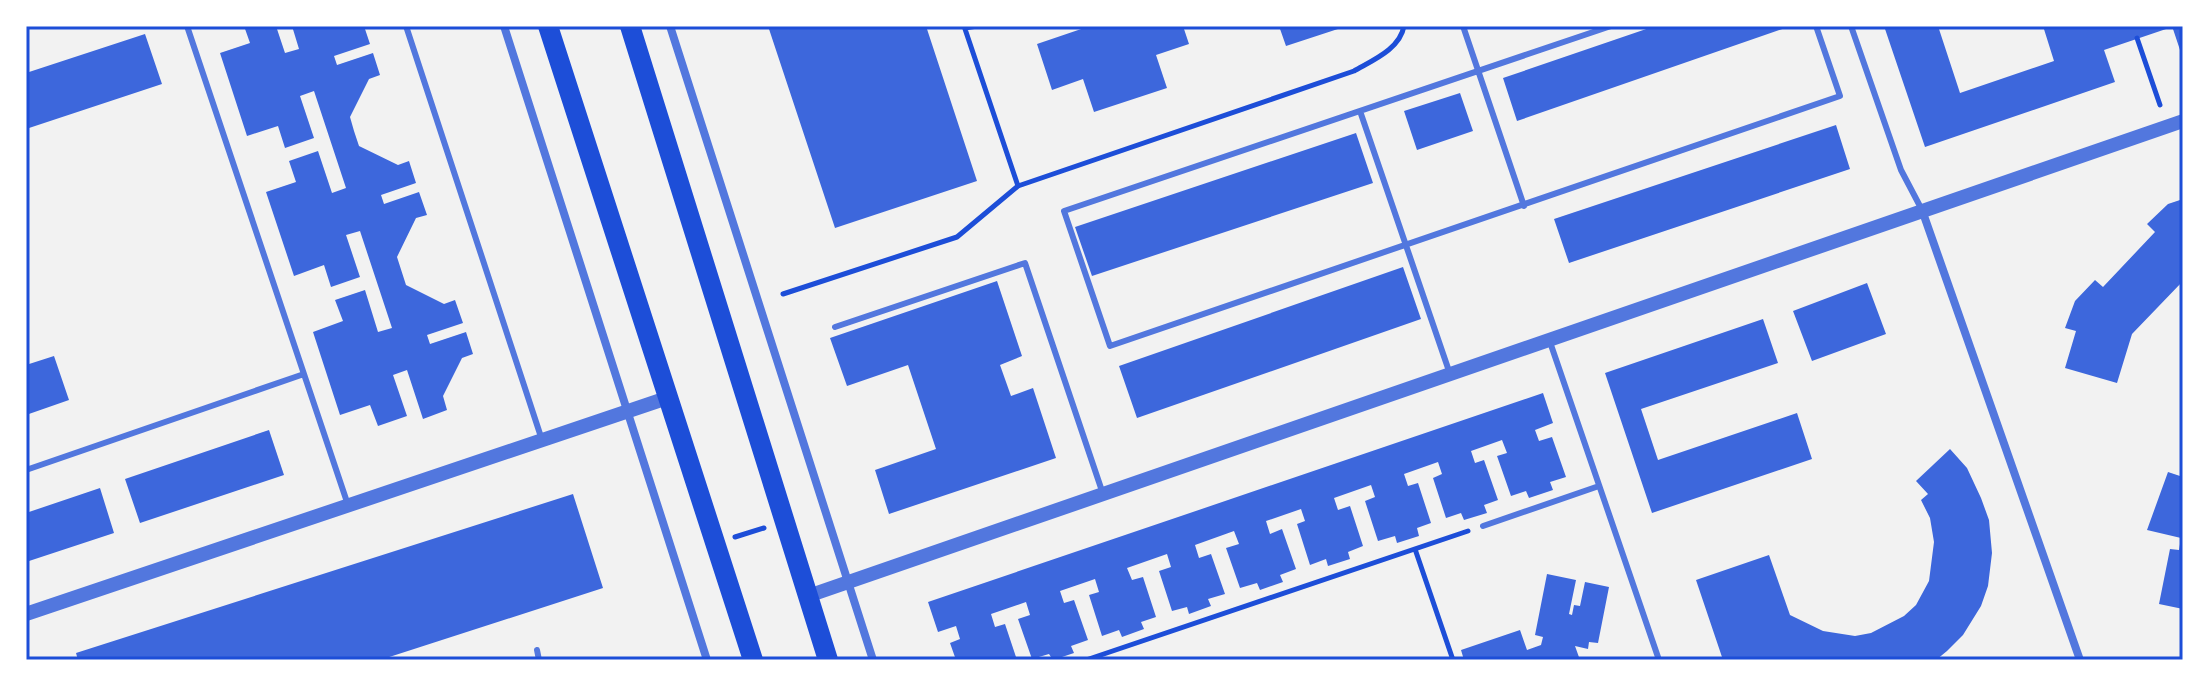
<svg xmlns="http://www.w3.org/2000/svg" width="2209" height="686" font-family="'Archivo Narrow',sans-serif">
	<rect width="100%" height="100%" fill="#f2f2f2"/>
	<!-- building -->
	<path fill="#3d67dc" d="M244 26H276L285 53 299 49 292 26H364L370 44 334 56 337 65 373 53 380 75 369 79 350 117 354 131 359 146 398 165 409 161 416 183 381 195 384 204 419 192 427 215 416 218 397 257 406 285 444 304 455 300 463 323 427 335 430 344 466 332 473 354 462 358 443 396 447 410 423 419 407 370 393 375 407 416 378 426 370 405 340 415 313 332 343 321 335 300 365 290 378 332 392 328 360 231 346 235 360 277 331 287 324 265 294 276 266 192 296 182 289 161 318 151 332 193 346 188 314 91 300 96 314 138 285 148 278 126 247 136 220 53 250 43Z
		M768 26H926L977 181 835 228Z
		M1090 26H1183L1189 44 1156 55 1167 88 1094 112 1083 79 1052 90 1037 44Z
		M1279 26H1344V27L1286 46Z
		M1655 26H1791L1517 121 1503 78Z
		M1884 26H1938L1960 93 2054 61 2043 26 2172 27 2104 50 2115 82 1925 147Z
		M2172 26H2183V56H2182Z
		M145 34 162 84 26 129V73Z
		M1460 93 1473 131 1417 150 1404 111Z
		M1836 125 1850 169 1569 263 1554 219Z
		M1356 133 1373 183 1092 276 1075 227Z
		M2183 199V281L2132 334 2117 383 2065 368 2076 331 2065 328 2075 301 2095 280 2103 287 2155 232 2147 224 2168 204Z
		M1403 267 1421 319 1137 418 1119 366Z
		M997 281 1022 356 1000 365 1011 396 1033 388 1056 458 889 514 875 470 936 449 908 365 847 386 830 338Z
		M1867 283 1886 334 1812 361 1793 311Z
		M1763 319 1778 363 1641 409 1658 460 1797 413 1812 459 1652 513 1605 373Z
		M54 356 69 400 26 415V365Z
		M1543 393 1553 423 1535 430 1539 441 1552 437 1566 477 1550 482 1553 490 1529 498 1526 491 1511 496 1497 456 1507 453 1502 440 1471 451 1475 463 1484 460 1498 500 1484 505 1487 513 1464 520 1461 513 1446 518 1433 478 1442 474 1438 462 1404 474 1408 486 1418 483 1431 523 1417 528 1419 536 1397 543 1395 536 1378 541 1365 501 1375 497 1371 485 1334 498 1338 510 1350 506 1363 546 1348 552 1350 559 1328 566 1326 559 1310 565 1297 524 1305 521 1301 509 1266 521 1270 534 1282 529 1296 569 1280 575 1283 582 1260 590 1257 583 1240 588 1226 548 1239 544 1234 531 1195 545 1199 558 1211 554 1225 594 1208 599 1211 606 1189 614 1187 607 1172 611 1159 571 1171 567 1167 554 1127 568 1132 580 1143 577 1156 617 1141 622 1144 629 1122 637 1119 630 1102 636 1089 595 1099 592 1095 579 1060 591 1064 603 1074 600 1088 640 1071 646 1074 653 1053 660 1049 654 1032 659 1018 619 1030 615 1026 602 991 614 995 627 1005 624 1017 660H956L950 643 960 639 956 626 938 632 928 602Z
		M269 430 284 475 140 523 125 479Z
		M1950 449 1967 468 1981 498 1989 520 1992 553 1988 586 1981 606 1963 635 1947 651 1936 660H1723L1696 580 1769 555 1790 615 1823 631 1855 636 1871 633 1904 616 1916 605 1929 581 1934 542 1930 518 1921 500 1928 494 1916 481Z
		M2168 472 2183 477V609L2159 604 2170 549 2179 550 2181 538 2147 530Z
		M100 488 114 533 26 562V513Z
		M573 494 603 588 380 660H78L76 653Z
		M1547 574 1576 580 1569 614 1572 615 1574 605 1580 606 1585 582 1609 587 1598 643 1589 642 1588 649 1575 646 1580 660H1464L1461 650 1520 630 1527 650 1541 645 1543 637 1535 635Z"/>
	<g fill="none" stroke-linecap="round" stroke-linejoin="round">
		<!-- path -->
		<path stroke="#1d4ed8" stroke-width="5" d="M964 26 1018 186 1354 71C1373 60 1400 49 1404 26
			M965 28 977 26
			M2137 38 2160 105
			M783 294 957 237 1018 186
			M735 537 764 528
			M1415 549 1453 660
			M1086 660 1468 531"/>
		<!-- service -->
		<path stroke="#5277de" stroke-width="6" d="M187 26 348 505
			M406 26 542 440
			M1463 26 1524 206
			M1611 26 1064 211 1110 346 1840 96 1816 26
			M1851 26 1901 170 1922 210
			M1360 111 1450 374
			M835 327 1025 263 1103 494
			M1550 342 1659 660
			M26 470 304 374
			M1483 526 1599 486
			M537 650 539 660"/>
		<!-- minor -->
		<path stroke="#5277de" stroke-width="8" d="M504 26 707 660
			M670 26 873 660
			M1922 210 2080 660"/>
		<!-- tertiary -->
		<path stroke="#5277de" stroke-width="14" d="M808 596 2183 121
			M26 614 670 397"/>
		<!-- primary -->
		<path stroke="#1d4ed8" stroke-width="20" d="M548 26 753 660
			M630 26 828 660"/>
	</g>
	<!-- border -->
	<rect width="2209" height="686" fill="none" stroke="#ffffff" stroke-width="56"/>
	<rect x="28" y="28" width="2153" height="630" fill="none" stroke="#1d4ed8" stroke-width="3"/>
</svg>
